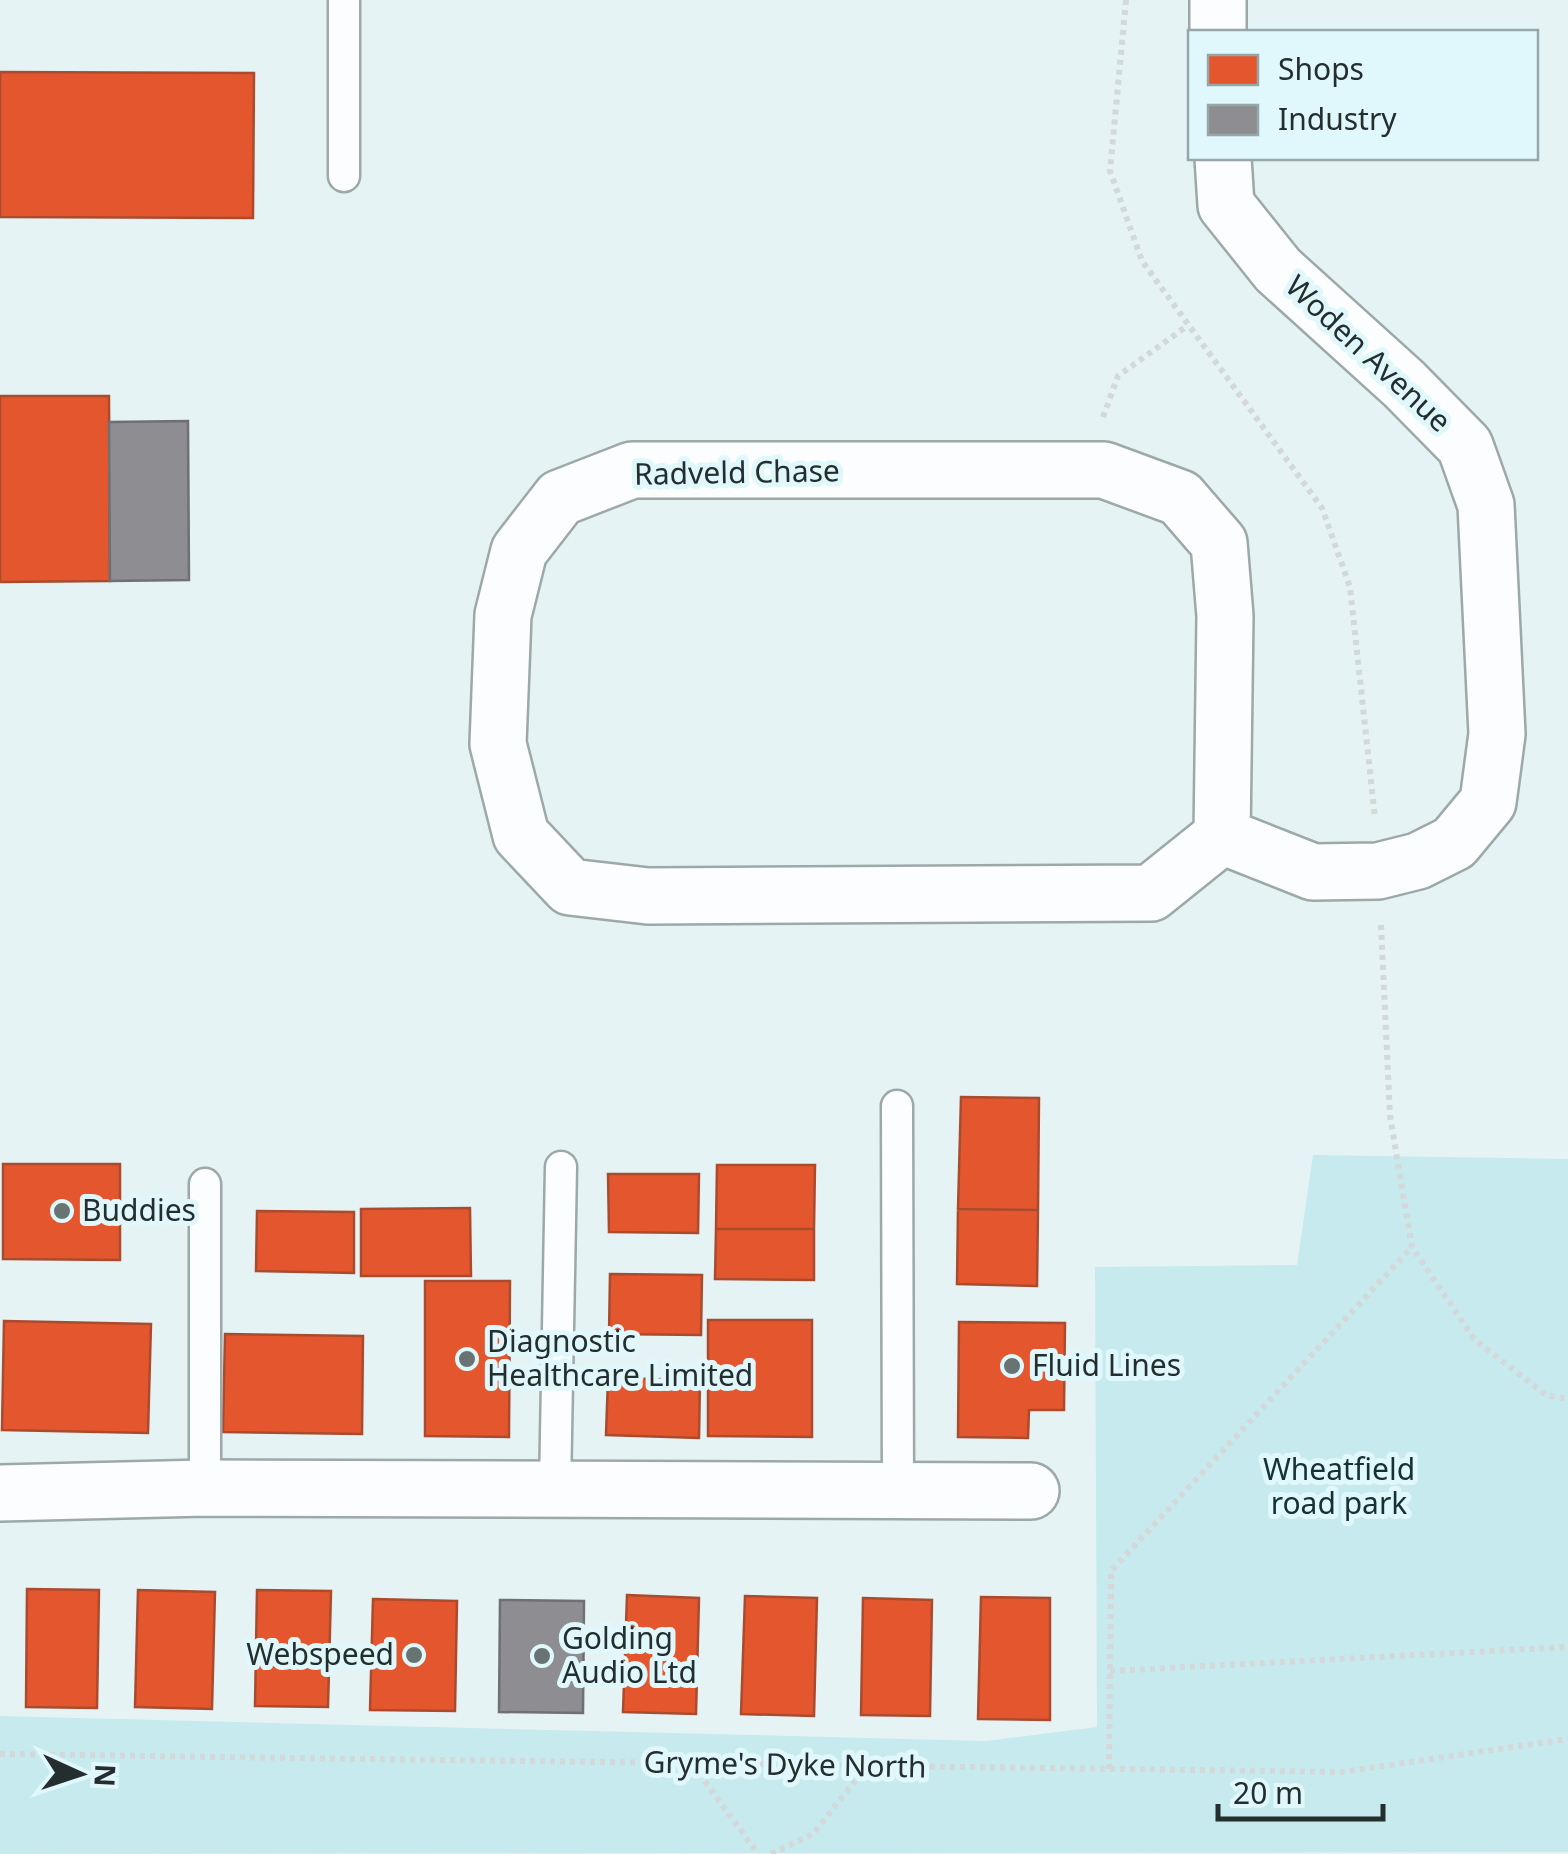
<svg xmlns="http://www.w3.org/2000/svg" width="1568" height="1854" font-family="'Noto Sans',sans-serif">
	<rect width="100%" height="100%" fill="#e6f3f5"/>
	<!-- green -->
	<path fill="#c7eaee" d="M1313 1155 1568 1159V1852L0 1854V1716L986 1741 1097 1727 1095 1267 1297 1265Z"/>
	<!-- shops -->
	<path fill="#e4572e" stroke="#aa4b2e" stroke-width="2.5" d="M0 72 254 73 253 218 0 217Z
		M0 396H109L110 581 0 582Z
		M961 1097 1039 1098 1038 1210 958 1209Z
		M3 1164H120V1260L3 1259Z
		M717 1165H815L814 1229H716Z
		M608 1174H699L698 1233 609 1232Z
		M470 1208 471 1276H361V1209Z
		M958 1209 1038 1210 1037 1286 957 1284Z
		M257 1211 354 1212V1273L256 1271Z
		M716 1229H814V1280L715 1279Z
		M610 1274 702 1275 701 1335 609 1334Z
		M425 1281H510L509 1437 425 1436Z
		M708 1320H812V1437L708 1436Z
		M4 1321 151 1324 148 1433 2 1430Z
		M959 1322 1065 1323 1064 1410H1029L1028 1438 958 1437Z
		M225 1334 363 1336 362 1434 223 1432Z
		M608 1378 700 1380 699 1438 606 1435Z
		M27 1589 99 1590 97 1708 26 1707Z
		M138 1590 215 1592 212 1709 135 1707Z
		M257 1590 331 1591 328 1707 255 1706Z
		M627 1595 699 1598 696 1714 623 1712Z
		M745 1596 817 1598 814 1716 741 1714Z
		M981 1597 1050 1598V1720L978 1719Z
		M863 1598 932 1600 930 1716 861 1715Z
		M373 1599 457 1601 455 1711 370 1710Z"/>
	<!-- industry -->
	<path fill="#8d8d92" stroke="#6e7074" stroke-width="2.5" d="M188 421 189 580 110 581 109 422Z
		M500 1600 584 1601 583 1713 499 1712Z"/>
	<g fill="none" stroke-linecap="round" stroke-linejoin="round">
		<!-- service casing -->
		<g stroke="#9da8a9" stroke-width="35">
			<path id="service" d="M344 0V176
				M897 1106 898 1491
				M205 1488V1184
				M555 1489 561 1167"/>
		</g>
		<!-- minor casing -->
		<g stroke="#9da8a9" stroke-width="60">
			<path id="minor" d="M1218 0V32
				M1222 836 1225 616 1219 543 1180 498 1104 470H632L560 498 519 551 503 615 498 744 521 835 570 887 648 896 1151 893 1222 836 1313 872 1378 871 1418 861 1454 843 1488 802 1497 734 1486 505 1465 446 1404 384 1278 270 1226 205 1223 158
				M0 1493 205 1488 1031 1491"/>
		</g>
		<!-- path -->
		<path stroke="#d3d8d8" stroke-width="6" stroke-dasharray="5 5" stroke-linecap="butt" d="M1126 0 1110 171 1142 261 1322 508 1350 587 1375 818
			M1103 417 1118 376 1187 326
			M1381 925 1390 1116 1412 1247 1474 1339 1546 1395 1568 1399
			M1110 1671 1568 1647
			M0 1754 1342 1772 1568 1739
			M693 1765 758 1854
			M1109 1769 1111 1571 1412 1247
			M771 1854 813 1834 867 1766"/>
		<!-- service -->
		<use href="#service" stroke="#fbfdfe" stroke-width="30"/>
		<!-- minor -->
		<use href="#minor" stroke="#fbfdfe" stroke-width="55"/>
	</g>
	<!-- markers -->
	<g fill="#687374" stroke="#e0f8fb" stroke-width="4">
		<circle cx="62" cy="1211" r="10"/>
		<circle cx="467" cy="1359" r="10"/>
		<circle cx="1012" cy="1366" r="10"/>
		<circle cx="414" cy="1655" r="10"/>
		<circle cx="542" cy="1656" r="10"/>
	</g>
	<g text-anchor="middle" stroke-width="10" stroke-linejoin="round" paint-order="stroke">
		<!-- street labels -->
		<g font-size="30" fill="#242e2f" stroke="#e0f8fb">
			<text transform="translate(1368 354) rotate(43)" y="10">Woden Avenue</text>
			<text transform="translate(737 473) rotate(-1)" y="10">Radveld Chase</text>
			<text transform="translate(785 1765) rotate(1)" y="10">Gryme's Dyke North</text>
		</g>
		<!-- poi labels -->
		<g font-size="30" fill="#242e2f" stroke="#e0f8fb" text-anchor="start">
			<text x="82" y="1221">Buddies</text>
			<text x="487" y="1352">Diagnostic<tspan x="487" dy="34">Healthcare Limited</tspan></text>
			<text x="1032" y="1376">Fluid Lines</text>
			<text x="562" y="1649">Golding<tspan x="562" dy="34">Audio Ltd</tspan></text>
			<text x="394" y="1665" text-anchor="end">Webspeed</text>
		</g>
		<!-- park labels -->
		<g font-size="30" fill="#143235" stroke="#e0f8fb">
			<text x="1339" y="1480">Wheatfield<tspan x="1339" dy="34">road park</tspan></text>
		</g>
	</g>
	<!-- legend -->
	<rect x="1188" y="30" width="350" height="130" fill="#e0f8fb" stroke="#95a7a9" stroke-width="2.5"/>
	<rect x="1208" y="55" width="50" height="30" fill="#e4572e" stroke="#95a7a9" stroke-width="2.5"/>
	<text x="1278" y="80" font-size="30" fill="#242e2f">Shops</text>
	<rect x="1208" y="105" width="50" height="30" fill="#8d8d92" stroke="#95a7a9" stroke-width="2.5"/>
	<text x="1278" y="130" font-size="30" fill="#242e2f">Industry</text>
	<!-- north arrow -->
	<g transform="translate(80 1774) rotate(93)" stroke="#e0f8fb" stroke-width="8" paint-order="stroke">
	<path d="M0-8L18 38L0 25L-18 38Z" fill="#242e2f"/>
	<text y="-15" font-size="28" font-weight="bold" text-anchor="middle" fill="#242e2f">N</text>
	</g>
	<!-- scale -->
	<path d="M1218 1804v15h165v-15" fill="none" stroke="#242e2f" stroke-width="5"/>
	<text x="1233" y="1804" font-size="30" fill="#242e2f" stroke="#e0f8fb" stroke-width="8" paint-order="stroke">20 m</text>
</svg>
